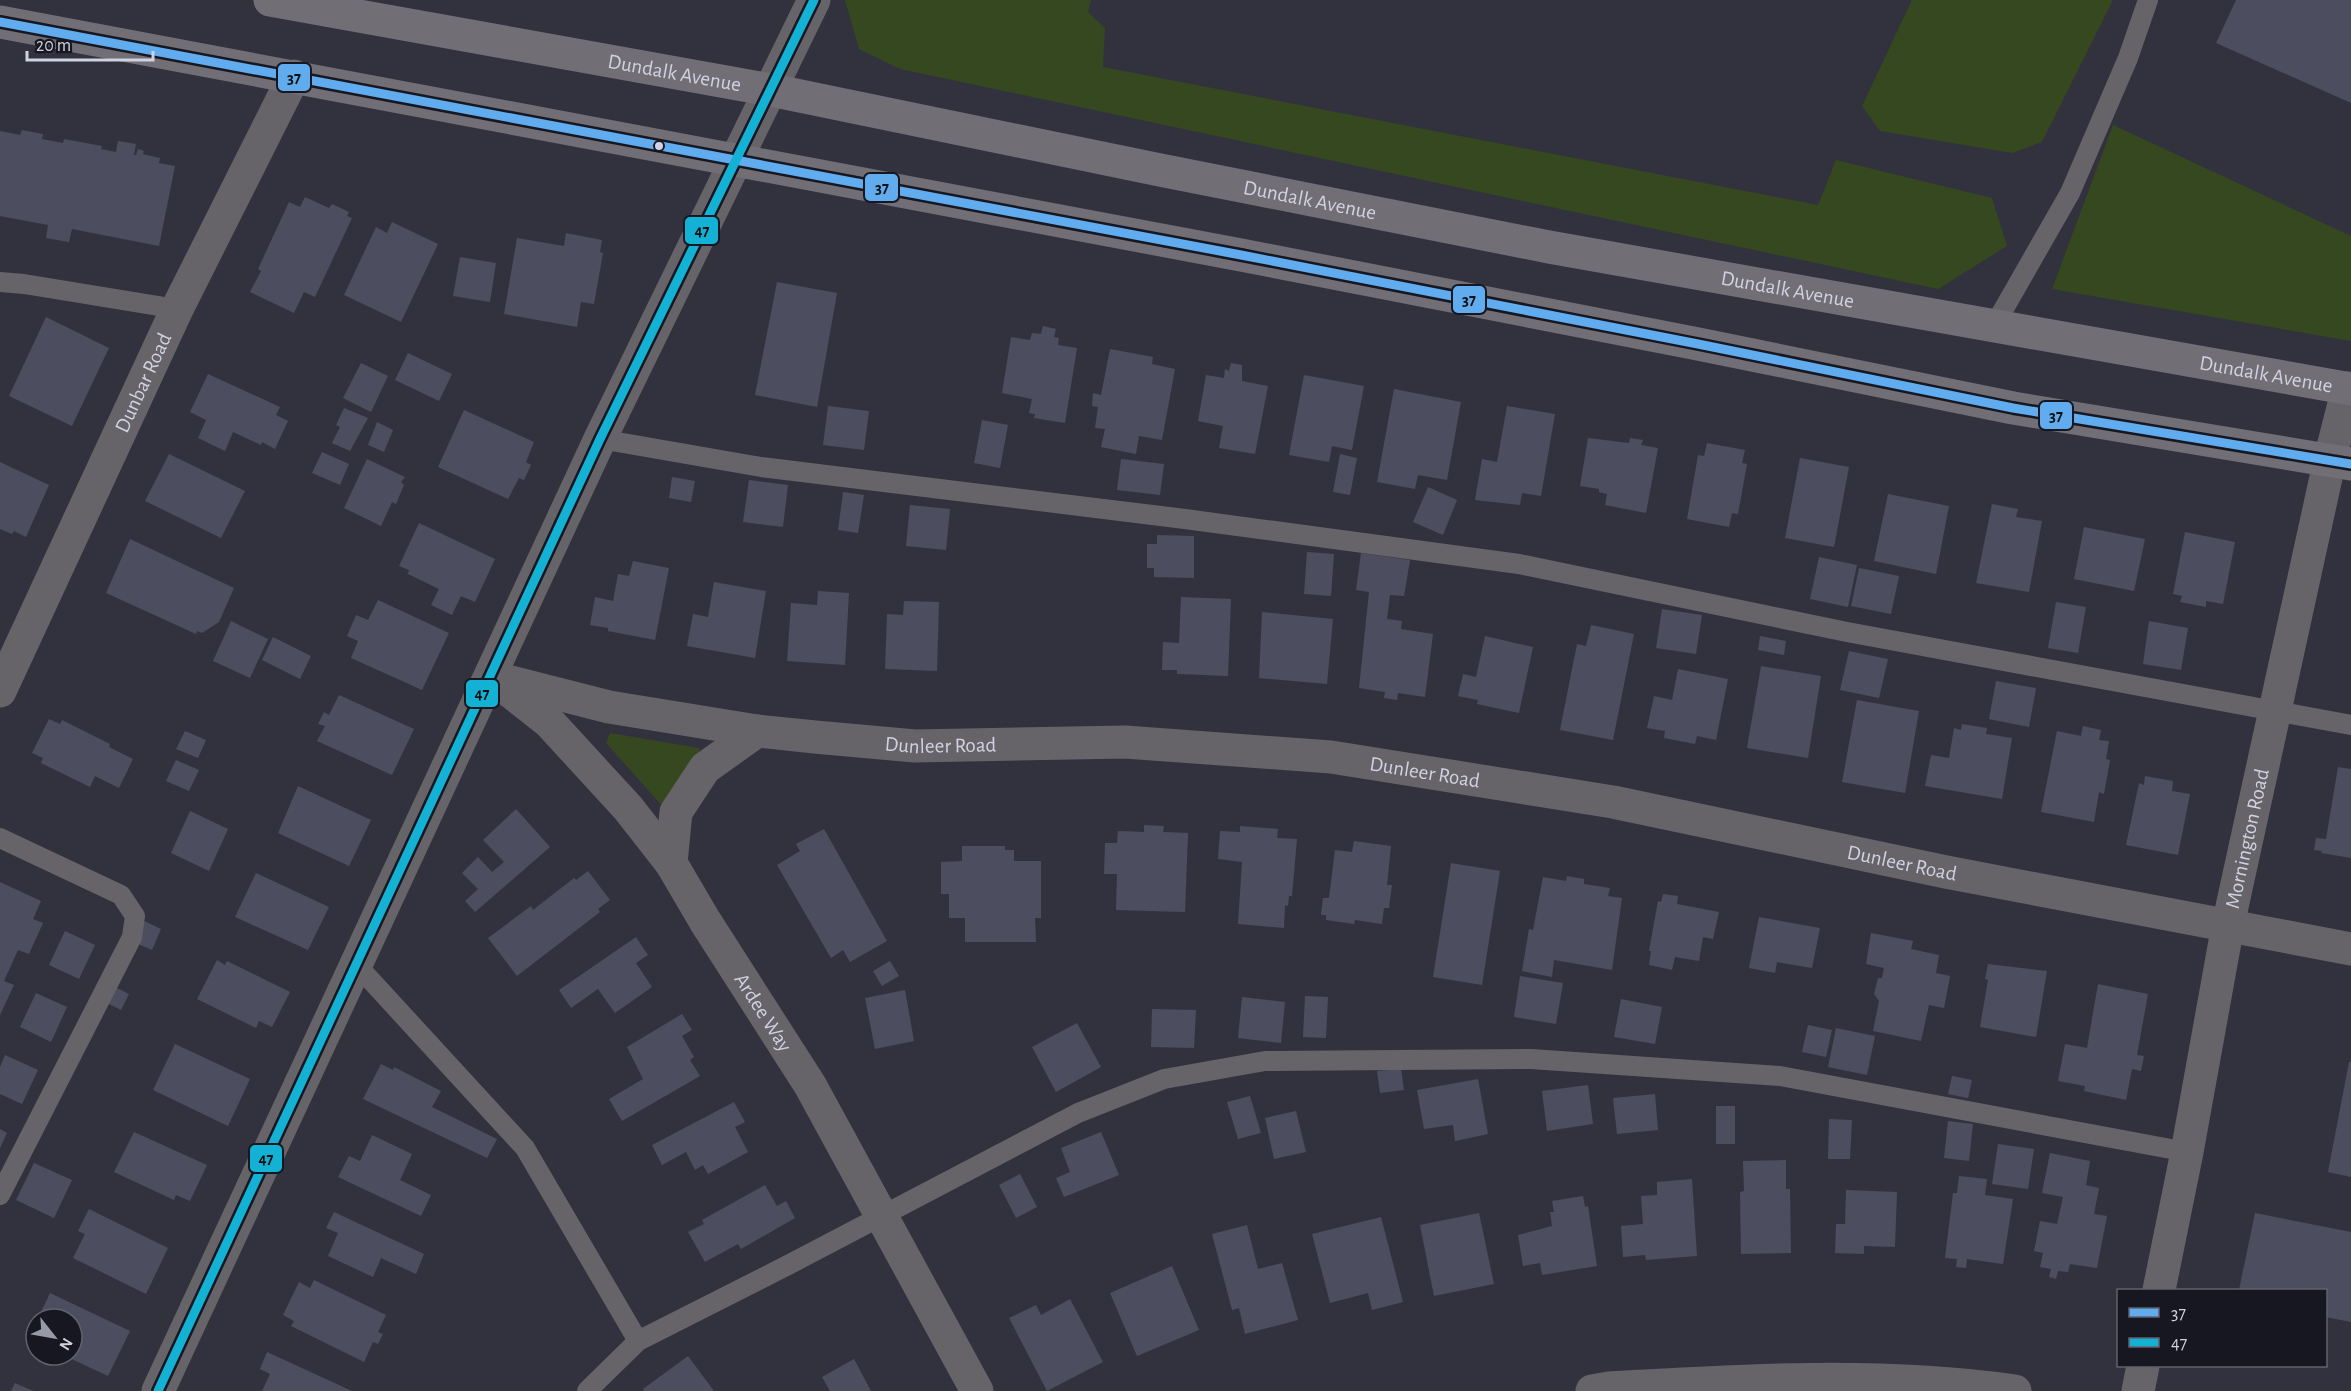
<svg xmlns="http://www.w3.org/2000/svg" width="2351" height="1391" font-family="'Alegreya Sans',sans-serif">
	<rect width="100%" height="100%" fill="#32323f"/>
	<!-- green -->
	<path fill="#35481f" d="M845 0H1091L1088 12 1105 28 1103 67 1818 205 1836 160 1992 198 2007 246 1938 289 900 69 859 49Z
		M1912 0H2113L2042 142 2012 153 1880 131 1862 106Z
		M2113 125 2351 236V341L2052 289Z
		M610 733 699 748 701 757 664 808 606 743Z"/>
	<!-- building -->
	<path fill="#4d4d60" d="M2236 0H2351V103L2216 43Z
		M22 130 43 134 42 139 63 143 64 139 102 146 101 149 116 152 118 141 136 144 134 155H136L138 149 144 151 143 154 160 158 159 163 175 166 159 246 72 229 69 242 46 238 48 225 0 216V131L20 135Z
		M305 197 329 208 332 204 349 212 347 216 352 218 315 297 304 292 294 313 250 292 261 271 258 269 289 202 300 207Z
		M392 222 438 244 401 322 344 295 376 227 387 233Z
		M566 233 602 240 600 252 603 253 594 304 581 302 577 327 504 314 517 238 564 246Z
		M460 257 496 263 490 302 453 296Z
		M777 282 837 293 817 407 755 395Z
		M46 317 109 348 72 426 9 396Z
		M1043 326 1056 329 1054 337 1059 338 1058 345 1077 348 1065 423 1034 418 1035 414 1029 413 1032 399 1002 393 1011 337 1030 340 1032 333 1041 334Z
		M1110 349 1153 357 1152 364 1175 369 1162 440 1139 436 1136 454 1101 447 1105 429 1095 428 1098 407 1092 406 1093 393 1101 395Z
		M408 353 452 374 439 401 395 380Z
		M361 363 388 376 371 412 343 398Z
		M1231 363 1242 365V381L1268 386 1255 454 1219 448 1223 426 1198 421 1206 375 1224 378 1225 369 1229 371Z
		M208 374 280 407 276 415 288 421 275 449 262 442 261 445 233 432 225 451 198 438 206 420 190 412Z
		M1304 375 1364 386 1352 450 1332 446 1329 462 1289 455Z
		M1394 389 1461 402 1447 480 1418 475 1415 489 1377 482Z
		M828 406 869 411 864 450 823 445Z
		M1507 406 1555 414 1541 496 1522 493 1520 505 1475 500 1482 459 1497 462Z
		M344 408 368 418 350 451 332 443 340 427 336 425Z
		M464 410 534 442 526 462 531 465 524 480 519 478 508 499 438 467Z
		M982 420 1008 425 1000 468 974 463Z
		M377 422 393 430 384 452 368 445Z
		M1588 438 1629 443 1630 438 1643 440 1641 445 1658 448 1646 513 1605 505 1607 494 1599 492V489L1580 486Z
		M1707 443 1745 450 1742 463 1747 464 1738 514 1732 513 1729 527 1687 519 1698 455 1704 456Z
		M322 452 349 464 340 485 312 473Z
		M169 454 245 491 221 538 145 501Z
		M1340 454 1357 458 1350 495 1333 492Z
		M1800 458 1849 467 1834 547 1785 538Z
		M367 459 405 477 401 482 404 485 396 504 392 502 381 526 344 508Z
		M1121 459 1164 464 1160 495 1117 490Z
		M0 462 49 485 26 537 14 531 12 534 0 529Z
		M672 477 695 481 691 502 669 498Z
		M749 480 788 485 783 527 743 522Z
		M1428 487 1457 500 1443 535 1413 522Z
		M843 492 864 495 858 533 838 530Z
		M1888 494 1949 506 1936 574 1874 561Z
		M1992 504 2018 509 2016 517 2042 521 2029 592 1976 583Z
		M910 505 950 509 946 550 906 546Z
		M419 523 495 559 475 602 461 596 452 615 431 605 439 589 408 574 409 570 399 566Z
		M2084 527 2145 539 2134 591 2074 579Z
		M2185 532 2235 542 2223 604 2206 601V607L2180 602 2182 596 2173 594Z
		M1157 535 1194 536V578L1154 577V568H1147V544H1157Z
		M130 539 234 588 219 622 202 633 197 631 196 634 106 593Z
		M1307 552 1334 554 1331 596 1304 594Z
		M1361 553 1410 560 1404 596 1390 595 1387 619 1402 621 1401 629 1433 634 1425 697 1398 693 1397 700 1384 698 1385 692 1359 688 1369 592 1356 590Z
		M1819 557 1857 565 1848 607 1810 599Z
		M633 561 669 568 655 640 608 631V628L590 625 595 597 613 601 618 574 629 576Z
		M1859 568 1899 576 1891 614 1851 606Z
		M714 582 766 591 755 658 687 646 693 614 708 617Z
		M818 591 849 593 845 665 787 661 791 603 817 605Z
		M1181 597 1231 599 1228 676 1177 674V670H1162L1163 642 1179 643Z
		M378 600 449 633 422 690 351 658 358 641 347 636 356 615 368 620Z
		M904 601 939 602 937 671 885 669 887 614 903 615Z
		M2056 602 2086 607 2078 653 2048 648Z
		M1662 609 1702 615 1696 654 1656 648Z
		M1262 612 1333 619 1327 684 1259 678Z
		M231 621 268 639 250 678 213 661Z
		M2149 621 2188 628 2181 670 2143 664Z
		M1591 625 1634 634 1613 740 1560 730 1577 644 1586 646Z
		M1485 636 1533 647 1519 713 1477 704 1478 700 1458 696 1463 674 1476 677Z
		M1760 636 1786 641 1784 655 1758 650Z
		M273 637 311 656 300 679 262 660Z
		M1849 651 1888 659 1879 698 1840 690Z
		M1761 666 1821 676 1808 758 1747 748Z
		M1678 669 1728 679 1716 740 1697 736 1695 744 1664 738 1665 731 1647 728 1654 696 1672 700Z
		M1996 681 2036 688 2029 727 1989 719Z
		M339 695 414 729 392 775 317 741 325 726 318 724 324 712 329 715Z
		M1857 700 1919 711 1905 793 1842 782Z
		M49 719 60 724 62 720 110 744 109 747 133 759 119 788 95 776 90 787 41 763 43 758 32 753Z
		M1962 724 1987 728 1986 734 2012 738 2002 799 1925 786 1931 755 1949 758 1954 728 1961 730Z
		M2083 726 2101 730 2099 740 2109 741 2106 759 2110 760 2104 794 2099 792 2094 822 2041 812 2057 731 2081 736Z
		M185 731 206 740 198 758 176 749Z
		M176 760 199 770 189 791 166 781Z
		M2338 767 2351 769V858L2321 853 2322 851 2314 850 2316 838 2326 839Z
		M2145 776 2173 781 2172 791 2190 794 2178 855 2126 845 2139 783 2144 785Z
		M298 786 371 820 349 866 278 833Z
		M516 809 550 847 475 912 465 901 478 889 462 873 478 857 492 872 504 862 483 840Z
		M190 811 228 829 209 871 171 853Z
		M1144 825 1164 826 1163 832 1188 833 1185 912 1116 910 1117 874H1104L1105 843H1117L1118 831 1144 832Z
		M1240 826 1278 829 1277 838 1297 839 1292 896H1289L1288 906 1285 905 1284 928 1238 924 1242 862 1218 859 1220 831 1240 832Z
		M824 829 887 941 850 962 843 950 831 958 777 865 800 851 796 844Z
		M1354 841 1391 846 1387 885H1392L1389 908H1384L1382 924 1355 920 1354 924 1326 920V915H1321L1323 898H1329L1335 850 1352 852Z
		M962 846H1005V850H1014V861H1041V918H1035L1036 942H965V918H949V894H941V862L962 861Z
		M1451 863 1500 871 1482 985 1433 977Z
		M588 871 610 900 598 909 600 912 517 976 488 938 531 906 533 910 574 878 576 880Z
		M256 873 329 907 308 950 235 917Z
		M1567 876 1584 879V884L1610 888 1608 896 1622 898 1612 970 1554 960 1552 977 1522 971 1529 929 1533 930 1543 877 1566 881Z
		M0 882 41 901 33 919 43 923 29 954 18 950 4 981 14 985 0 1015Z
		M1663 894 1678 896 1677 904 1719 912 1713 939 1703 937 1699 961 1675 957 1672 970 1649 965 1651 951H1649L1658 901 1661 902Z
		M1759 917 1820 928 1812 968 1777 962 1775 973 1749 968Z
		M142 920 161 929 152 950 131 941Z
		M65 931 95 945 79 979 49 965Z
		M1871 933 1913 941 1911 949 1939 955 1936 973 1950 976 1944 1008 1929 1005 1921 1041 1873 1031 1879 1001 1874 994 1878 978H1882L1884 968 1866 964Z
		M636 937 648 955 636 963 652 987 615 1013 598 989 571 1008 559 990Z
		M217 960 225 965 227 961 290 992 272 1027 259 1021 256 1028 197 999Z
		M890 961 899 976 882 986 873 971Z
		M1988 964 2047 971 2036 1037 1980 1027 1988 980 1985 979Z
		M1520 976 1563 983 1556 1024 1514 1017Z
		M2098 984 2148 994 2137 1055 2144 1056 2141 1071 2132 1069 2126 1100 2084 1091 2085 1086 2058 1081 2065 1044 2087 1048Z
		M111 985 129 994 121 1010 103 1001Z
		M905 990 914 1041 875 1049 865 998Z
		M36 993 67 1007 51 1042 20 1027Z
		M1305 996 1328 997 1326 1038 1303 1037Z
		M1242 997 1285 1002 1281 1043 1238 1038Z
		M1621 999 1662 1007 1655 1044 1614 1037Z
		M1152 1009 1196 1010 1194 1048 1151 1047Z
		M682 1014 692 1030 682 1036 694 1057 690 1060 700 1076 622 1121 609 1099 643 1079 627 1047Z
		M1077 1023 1101 1067 1056 1092 1032 1047Z
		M1808 1025 1832 1030 1826 1057 1802 1052Z
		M1836 1028 1875 1036 1867 1075 1828 1067Z
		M175 1044 250 1079 228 1126 153 1090Z
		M5 1055 38 1070 22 1104 0 1094V1067Z
		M2349 1062H2351V1177L2328 1172Z
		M381 1064 393 1070 394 1067 441 1091 432 1107 497 1139 487 1158 363 1099Z
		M1401 1069 1404 1090 1380 1093 1377 1071Z
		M1952 1076 1972 1080 1968 1098 1948 1094Z
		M1478 1079 1488 1134 1455 1141 1453 1125 1424 1129 1417 1090Z
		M1588 1085 1593 1124 1547 1131 1542 1091Z
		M1655 1094 1658 1130 1617 1134 1613 1098Z
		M1250 1096 1261 1133 1238 1139 1227 1102Z
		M734 1102 745 1122 735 1127 748 1152 708 1174 703 1165 695 1170 686 1152 662 1165 652 1145Z
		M1716 1106H1735V1144H1716Z
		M1296 1111 1306 1152 1274 1159 1265 1118Z
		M1829 1119 1852 1120 1850 1159H1828Z
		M1948 1121 1973 1124 1969 1161 1944 1158Z
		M0 1129 7 1133 0 1148Z
		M134 1132 207 1165 190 1201 176 1195 174 1200 114 1172Z
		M1101 1132 1119 1175 1064 1197 1056 1178 1070 1172 1061 1148Z
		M372 1135 412 1154 400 1180 431 1195 421 1216 338 1177 349 1156 360 1161Z
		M1998 1144 2034 1149 2028 1189 1992 1184Z
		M2050 1153 2090 1161 2086 1185 2099 1188 2094 1214 2107 1216 2097 1268 2070 1264 2068 1272 2058 1271 2056 1279 2049 1277 2051 1269 2040 1267 2043 1253 2034 1251 2040 1221 2057 1224 2063 1197 2042 1193Z
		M1786 1160V1189H1790L1791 1253 1741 1254 1740 1192 1744 1191 1743 1161Z
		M34 1163 72 1180 54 1218 16 1200Z
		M1020 1174 1037 1207 1016 1218 999 1185Z
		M1959 1176 1987 1179 1985 1195 2013 1199 2003 1264 1967 1259 1966 1268 1956 1267 1957 1259 1945 1258 1953 1193H1957Z
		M1692 1179 1697 1256 1646 1260 1645 1255 1623 1257 1621 1226 1643 1224 1641 1196 1657 1195V1182Z
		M765 1185 777 1206 786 1201 795 1218 741 1249 738 1244 705 1262 688 1232 704 1224 702 1220Z
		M1846 1190 1897 1192 1895 1247 1864 1246V1254L1835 1253 1836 1224H1845Z
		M1583 1196 1585 1207 1588 1206 1597 1266 1542 1275 1540 1263 1523 1266 1518 1235 1552 1226 1550 1212H1554L1552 1201Z
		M89 1209 168 1248 146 1294 73 1258 85 1234 78 1231Z
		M334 1212 424 1254 416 1274 381 1258 373 1277 328 1256 338 1233 326 1228Z
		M1479 1213 1494 1284 1434 1296 1420 1225Z
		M2255 1213 2351 1232V1322L2326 1317V1290H2239Z
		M1381 1217 1403 1302 1372 1310 1368 1293 1330 1303 1312 1234Z
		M1247 1225 1258 1269 1282 1263 1298 1320 1245 1334 1239 1308 1232 1310 1212 1234Z
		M1172 1266 1199 1330 1137 1356 1110 1293Z
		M314 1280 386 1315 378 1332 383 1334 378 1344 373 1342 364 1362 291 1326 294 1321 283 1315 299 1282 310 1288Z
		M50 1293 130 1331 108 1376 63 1355H72V1319H45L47 1315 41 1312Z
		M1070 1299 1103 1362 1047 1391 1009 1318 1036 1305 1041 1315Z
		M267 1352 352 1391H262L270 1374 260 1369Z
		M688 1356 714 1391H644L643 1389Z
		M854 1359 871 1391H830L822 1377Z
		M15 1383 33 1391H11Z"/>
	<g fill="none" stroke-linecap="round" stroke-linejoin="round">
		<!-- service -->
		<path stroke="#676469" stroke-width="20" d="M0 282 24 284 177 309
			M1994 326 2070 193 2128 58 2148 0
			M600 439 761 467 1185 519 1519 564 1847 632 2351 725
			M0 838 121 895 135 916 132 937 0 1195
			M355 963 525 1148 638 1341
			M587 1391 638 1341 790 1264 1078 1113 1164 1079 1265 1061 1531 1059 1780 1076 2187 1152"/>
		<!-- minor -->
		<g stroke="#676469" stroke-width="33">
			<path id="s1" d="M491 677 609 707 757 731 815 737 915 746 1125 742 1331 757 1613 802 1946 872 2351 949"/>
			<path id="s2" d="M502 685 549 722 628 808 671 863 705 921 810 1085 977 1391"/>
			<path id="s3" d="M0 691 177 309 294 76"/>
			<path d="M671 863 676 812 705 768 757 731"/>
			<path id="s4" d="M2159 1290 2187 1152 2228 925 2330 459 2348 388"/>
			<path d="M158 1391 600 439 814 0"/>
			<path d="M1592 1391 1609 1388C1744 1380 1881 1372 2015 1391"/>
			<path d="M2138 1391 2143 1366"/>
		</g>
		<!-- primary -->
		<g stroke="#716e75" stroke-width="33">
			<path id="s5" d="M270 0 771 90 1160 170 1549 247 2351 389"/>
			<path d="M0 22 1241 255 1698 344 2013 408 2351 464"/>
		</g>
		<!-- bus-1 casing -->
		<g stroke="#161721" stroke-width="14">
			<path id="bus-1" d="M0 22 1241 255 1698 344 2013 408 2351 464"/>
		</g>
		<!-- bus-2 casing -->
		<g stroke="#161721" stroke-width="14">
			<path id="bus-2" d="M158 1391 600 439 814 0"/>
		</g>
		<!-- bus-1 -->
		<use href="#bus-1" stroke="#60acee" stroke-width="9"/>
		<!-- bus-2 -->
		<use href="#bus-2" stroke="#13b2d5" stroke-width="9"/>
	</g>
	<!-- markers -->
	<circle fill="#d0d2e1" stroke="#161721" stroke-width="2" cx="659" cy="146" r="5"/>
	<g text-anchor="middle" stroke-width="4.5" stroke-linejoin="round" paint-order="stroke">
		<!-- street labels -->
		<g font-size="21" fill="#d0d2e1" stroke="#161721">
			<text dy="7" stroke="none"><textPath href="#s5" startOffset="411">Dundalk Avenue</textPath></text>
			<text dy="7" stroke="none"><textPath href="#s5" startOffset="1059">Dundalk Avenue</textPath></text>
			<text dy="7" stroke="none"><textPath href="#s5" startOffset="1545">Dundalk Avenue</textPath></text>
			<text dy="7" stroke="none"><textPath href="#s5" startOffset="2031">Dundalk Avenue</textPath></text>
			<text dy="7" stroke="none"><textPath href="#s3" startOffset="340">Dunbar Road</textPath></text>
			<text dy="7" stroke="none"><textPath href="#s1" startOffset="456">Dunleer Road</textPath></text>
			<text dy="7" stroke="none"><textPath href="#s1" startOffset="942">Dunleer Road</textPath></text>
			<text dy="7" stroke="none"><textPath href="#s4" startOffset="460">Mornington Road</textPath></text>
			<text dy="7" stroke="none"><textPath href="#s1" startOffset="1428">Dunleer Road</textPath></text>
			<text dy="7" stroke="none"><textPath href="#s2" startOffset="422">Ardee Way</textPath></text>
		</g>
	</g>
	<g stroke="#161721" stroke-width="2">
		<rect x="277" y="63" width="34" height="29" rx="6" fill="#60acee"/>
		<rect x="864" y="173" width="35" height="29" rx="6" fill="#60acee"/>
		<rect x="684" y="216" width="35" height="29" rx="6" fill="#13b2d5"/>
		<rect x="1452" y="285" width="34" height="29" rx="6" fill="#60acee"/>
		<rect x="2039" y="401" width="34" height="29" rx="6" fill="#60acee"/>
		<rect x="465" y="679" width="34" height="29" rx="6" fill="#13b2d5"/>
		<rect x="249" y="1144" width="34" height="29" rx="6" fill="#13b2d5"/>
	</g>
	<g font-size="16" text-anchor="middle" font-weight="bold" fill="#111">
		<text x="294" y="83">37</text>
		<text x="882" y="193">37</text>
		<text x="702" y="236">47</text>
		<text x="1469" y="305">37</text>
		<text x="2056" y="421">37</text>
		<text x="482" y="699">47</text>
		<text x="266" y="1164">47</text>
	</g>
	<!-- legend -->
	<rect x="2117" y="1289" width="210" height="78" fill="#161721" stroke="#60626e" stroke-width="1.5"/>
	<rect x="2129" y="1308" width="30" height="9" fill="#60acee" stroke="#60626e" stroke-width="1.5"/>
	<text x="2171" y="1319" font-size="18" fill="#d0d2e1">37</text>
	<rect x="2129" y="1338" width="30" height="9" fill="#13b2d5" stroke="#60626e" stroke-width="1.5"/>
	<text x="2171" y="1349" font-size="18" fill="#d0d2e1">47</text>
	<!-- north arrow -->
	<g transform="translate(54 1337) rotate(121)"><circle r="28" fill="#161721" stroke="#60626e" stroke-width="1.5"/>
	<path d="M0-4.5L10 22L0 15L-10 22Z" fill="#999aa8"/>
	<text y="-9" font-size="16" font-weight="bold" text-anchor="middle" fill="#d0d2e1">N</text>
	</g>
	<!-- scale -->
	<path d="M27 51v9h126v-9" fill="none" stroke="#d0d2e1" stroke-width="3"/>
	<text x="36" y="51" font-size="18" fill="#d0d2e1" stroke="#161721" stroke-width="4.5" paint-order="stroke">20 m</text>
</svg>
